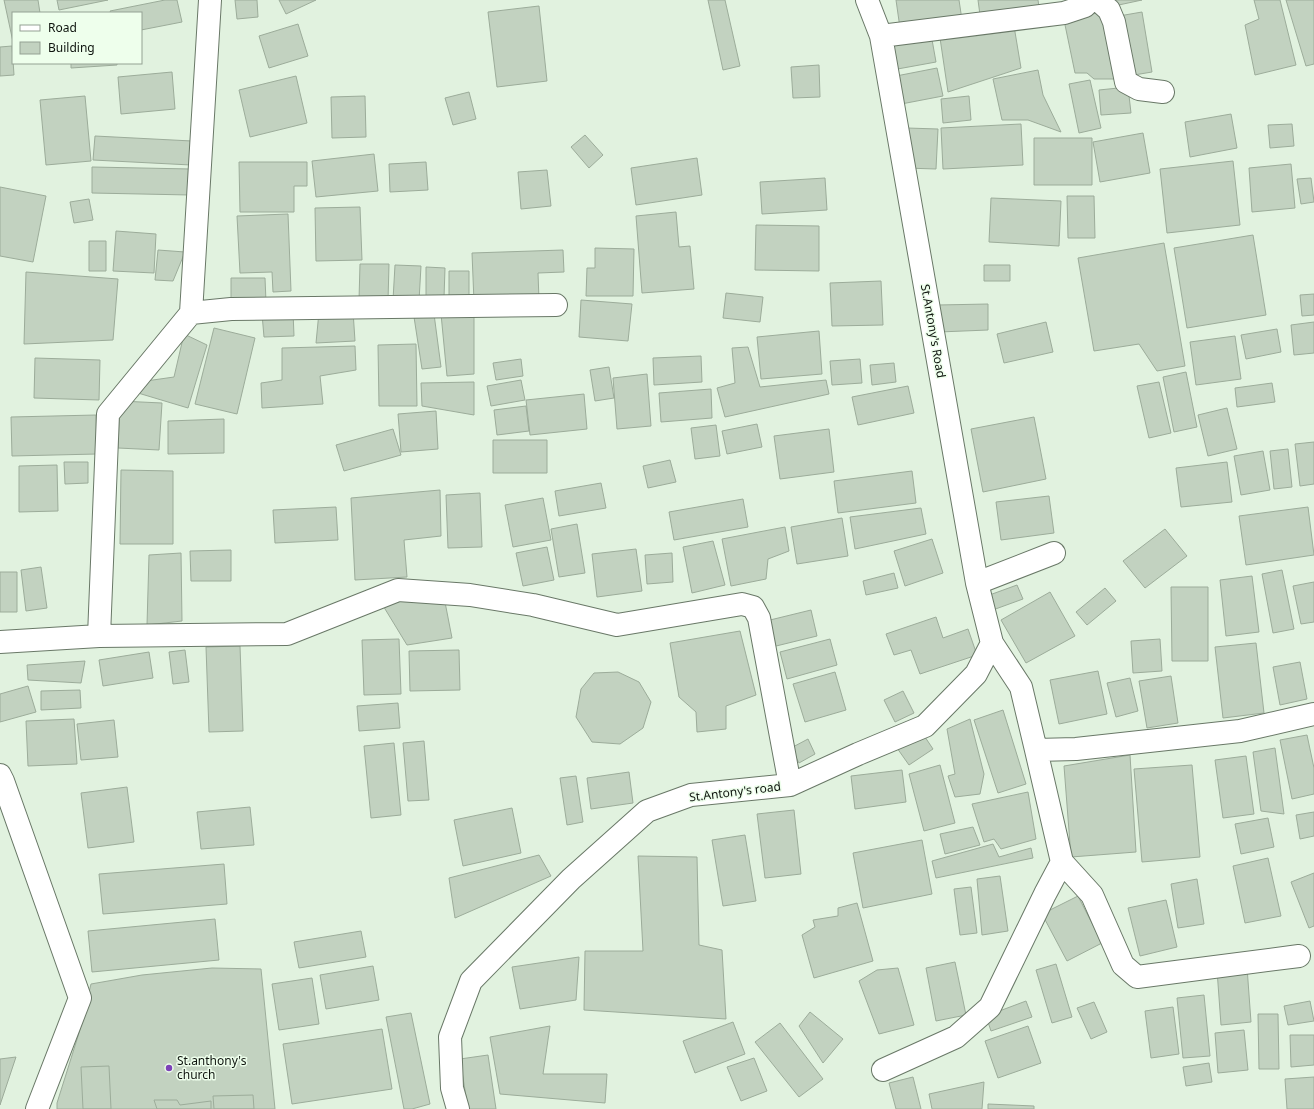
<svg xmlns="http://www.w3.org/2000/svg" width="1314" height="1109" font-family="'Noto Sans',sans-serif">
	<rect width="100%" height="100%" fill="#e1f2df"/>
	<!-- building -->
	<path fill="#c2d2c0" stroke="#9cac9a" d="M4 0H38L40 13H13V42Z
		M57 0H108L59 10Z
		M165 0H177L182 22 141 30V13H111L110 11Z
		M235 0H257L258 17 237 19Z
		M279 0H316L286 14Z
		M708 0H725L740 66 723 70Z
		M896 0H959L962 20 900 28Z
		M978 0H1038L1039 7 980 15Z
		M1113 0H1142L1114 6Z
		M1254 0H1280L1296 65 1255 75 1245 25 1259 19Z
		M1286 0H1314V64L1306 66Z
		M539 6 547 81 497 87 488 12Z
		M1105 11 1124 79H1094L1087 73H1075L1064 20Z
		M1142 12 1152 72 1128 76 1119 16Z
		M298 24 308 56 269 68 259 36Z
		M1014 26 1021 68 948 92 940 38Z
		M931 34 936 62 892 70 886 42Z
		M12 46 14 75 0 76V47Z
		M71 63H117V65L71 68Z
		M819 65 820 97 793 98 791 67Z
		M937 68 943 96 896 105 891 77Z
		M1038 70 1043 95 1061 132 1028 120H1002L993 79Z
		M172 72 175 109 121 114 118 77Z
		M296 76 307 123 250 137 239 90Z
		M1090 80 1101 128 1079 133 1069 84Z
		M1128 87 1131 113 1101 115 1099 90Z
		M469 92 476 119 453 125 445 98Z
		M85 96 91 161 46 165 40 100Z
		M365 96 366 137 332 138 331 97Z
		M969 96 971 120 943 123 941 99Z
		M1231 114 1237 148 1190 157 1185 122Z
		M1021 124 1023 165 943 169 941 128Z
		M1292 124 1294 146 1270 148 1268 125Z
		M907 128 938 129 936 169 905 168Z
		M1143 133 1150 173 1100 182 1093 142Z
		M585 135 603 155 589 168 571 147Z
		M95 136 192 141 191 165 93 160Z
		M1034 138H1092V185H1034Z
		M374 154 378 191 316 197 312 161Z
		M697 158 702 195 636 205 631 168Z
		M1233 161 1240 225 1167 233 1160 169Z
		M239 162H307V186H294V212H240Z
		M426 162 428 190 390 192 389 164Z
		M1291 164 1295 208 1252 212 1249 168Z
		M92 167 191 169 190 195 92 193Z
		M547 170 551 206 521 209 518 172Z
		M825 178 827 210 762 214 760 182Z
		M1311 178 1314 202 1301 204 1297 179Z
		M0 187 46 196 33 262 0 256Z
		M1067 196H1094L1095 238H1068Z
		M991 198 1061 201 1059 246 989 242Z
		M89 199 93 220 74 223 70 202Z
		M360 207 362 260 316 261 315 208Z
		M676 212 679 247 690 246 694 289 642 293 636 216Z
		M288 214 291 291 273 292 272 272 240 273 237 216Z
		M756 225 819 226V271L755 270Z
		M116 231 156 234 154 273 113 271Z
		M1253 235 1266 315 1187 328 1174 248Z
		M89 241H106V271H89Z
		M1164 243 1185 366 1157 371 1139 344 1094 351 1078 258Z
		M595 248 634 249 633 296H586L587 268H595Z
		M158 250 185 252 173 281 155 280Z
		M563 250 564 272 538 273 539 300 474 302 472 253Z
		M360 264H389L388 301 359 300Z
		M395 265 421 266 419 301 393 300Z
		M984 265H1010V281H984Z
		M426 267 445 268 444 298H426Z
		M449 271H469V300H449Z
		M26 272 118 279 113 340 24 344Z
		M231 278H265L266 302 231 303Z
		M881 281 883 325 832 326 830 283Z
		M726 293 763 297 760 322 723 318Z
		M1314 294V315L1302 316 1300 295Z
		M581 300 632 304 628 341 579 337Z
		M988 304V330L939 332 938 305Z
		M353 311 355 341 316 343 319 312Z
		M293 312 294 336 264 337 262 314Z
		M434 314 441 367 422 369 414 317Z
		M441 314H474V374L447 376Z
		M1046 322 1053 352 1004 363 997 334Z
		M1314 322V353L1294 355 1291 325Z
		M214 328 255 338 237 414 195 404Z
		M1277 329 1281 352 1246 359 1241 335Z
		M819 331 822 374 761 379 757 337Z
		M184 334 207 345 188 408 138 393 146 381 174 377Z
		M1235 336 1241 379 1196 385 1190 342Z
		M416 344 417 406H379L378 345Z
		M355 346 356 370 320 376 323 404 262 408 261 383 282 380V348Z
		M748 347 760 387 826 380 829 394 725 417 717 388 735 383 732 348Z
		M701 356 702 382 654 385 653 358Z
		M35 358 100 360 99 400 34 398Z
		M521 359 523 376 496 380 493 363Z
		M860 359 862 383 832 385 830 361Z
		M894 363 896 382 872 385 870 365Z
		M609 367 614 398 595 401 590 370Z
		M1186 372 1197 427 1174 432 1163 377Z
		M647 374 651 426 617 429 613 378Z
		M521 380 525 400 491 406 487 386Z
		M474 382V415L422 406 421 383Z
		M1159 382 1171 433 1149 438 1137 386Z
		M1272 383 1275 402 1237 407 1235 388Z
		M908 386 914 413 858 425 852 397Z
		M711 389 712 418 661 422 659 393Z
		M584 394 587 429 530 435 526 400Z
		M120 401 162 403 159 450 118 448Z
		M526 406 529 431 497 435 494 410Z
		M1227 408 1237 449 1208 456 1198 415Z
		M436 411 438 449 401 452 398 414Z
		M96 415 97 454 12 456 11 417Z
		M1034 417 1046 479 983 492 971 429Z
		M224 419V453L168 454V421Z
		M757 424 762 447 727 454 722 431Z
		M716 425 720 456 695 459 691 428Z
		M393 429 401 455 344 471 336 445Z
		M829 429 834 472 780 479 774 436Z
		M493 440H547V473H493Z
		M1314 442V484L1300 486 1295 444Z
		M1288 449 1292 487 1274 489 1270 451Z
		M1263 451 1270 490 1241 495 1234 456Z
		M670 460 676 482 648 488 643 466Z
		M64 462H88V483L65 484Z
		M1227 462 1232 502 1181 507 1176 468Z
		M57 465 58 511 19 512V466Z
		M121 470 173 471V544H120Z
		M912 471 916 503 838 513 834 481Z
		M601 483 606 508 559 516 555 491Z
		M440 490 441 536 404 540 407 577 355 580 351 498Z
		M480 493 482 547 448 548 446 495Z
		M1049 496 1054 533 1001 540 996 502Z
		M543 498 551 540 513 547 505 505Z
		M743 499 748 527 674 540 669 512Z
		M336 507 338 540 275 543 273 510Z
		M1308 507 1314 555 1246 565 1239 516Z
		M921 508 926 534 855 549 850 517Z
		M842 518 848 556 797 564 791 527Z
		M577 524 585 573 559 577 551 529Z
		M785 527 789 551 768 559 766 579 731 586 722 539Z
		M1165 529 1187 556 1145 588 1123 561Z
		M932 539 943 573 905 586 894 551Z
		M713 541 725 585 692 593 683 547Z
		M547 547 554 580 523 586 516 553Z
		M636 549 642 591 597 597 592 554Z
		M231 550V581H191L190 551Z
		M181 553 182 621 147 625 149 555Z
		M672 553 673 582 647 584 645 555Z
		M41 567 47 608 26 611 21 570Z
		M1282 570 1294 629 1273 633 1262 574Z
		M0 572H17V612H0Z
		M894 573 898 588 866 595 863 581Z
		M1252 576 1259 632 1226 636 1220 580Z
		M1314 582V622L1301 624 1293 586Z
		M1017 585 1023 599 990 611 984 597Z
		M1171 587H1208V661H1172Z
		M1105 588 1116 601 1087 625 1076 612Z
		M1050 592 1075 636 1026 663 1001 620Z
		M396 595 444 597 452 638 407 645 382 604Z
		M811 610 817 636 772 647 766 621Z
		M936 617 943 638 968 629 977 655 920 674 911 650 894 655 886 634Z
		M740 631 756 695 726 706V729L697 732 696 712 679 697 670 643Z
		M399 639 401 694 364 695 362 640Z
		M830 639 837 665 787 679 780 652Z
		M1160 639 1162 671 1133 673 1131 641Z
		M1256 643 1264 713 1223 718 1215 647Z
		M240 646 243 731 209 732 206 647Z
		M185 650 189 682 173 684 169 652Z
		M459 650 460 690 410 691 409 651Z
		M149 652 153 678 103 686 99 660Z
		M85 661 81 683 28 680 27 665Z
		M1300 662 1307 699 1280 705 1273 667Z
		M1098 671 1107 714 1059 724 1050 680Z
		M618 672 639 682 651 702 643 728 620 744 592 742 576 717 581 689 594 673Z
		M835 672 846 710 805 722 793 684Z
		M1171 676 1178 723 1147 728 1139 681Z
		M1130 678 1138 711 1116 717 1107 683Z
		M28 686 36 712 0 722V694Z
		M80 690 81 708 41 710V691Z
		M903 691 914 713 895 722 884 700Z
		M398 703 400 728 359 731 357 706Z
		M1003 710 1026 784 998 793 974 720Z
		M74 719 77 764 28 766 26 721Z
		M970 719 984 774 980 794 955 797 948 776 955 774 947 729Z
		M114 720 118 757 81 760 77 724Z
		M921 731 933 749 909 765 897 748Z
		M1307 735 1314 768V794L1292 799 1280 740Z
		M808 739 815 754 799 763 791 748Z
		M424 741 429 800 408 801 403 743Z
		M394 743 401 815 371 818 364 746Z
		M1275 748 1284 814 1261 811 1253 752Z
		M1130 755 1136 852 1071 857 1064 766Z
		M1246 756 1254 814 1223 818 1215 760Z
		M940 765 955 823 924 831 909 774Z
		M1192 765 1200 857 1142 862 1134 769Z
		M902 770 906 802 855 809 851 776Z
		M629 772 633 803 591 809 587 778Z
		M576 776 583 822 567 825 560 778Z
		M127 787 134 842 88 848 81 793Z
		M1028 792 1036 839 1001 849 994 839 984 842 972 804Z
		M250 807 254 845 201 849 197 812Z
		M512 808 521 853 463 866 454 820Z
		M794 810 801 874 765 878 757 814Z
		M1314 812V836L1300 839 1296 815Z
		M1268 818 1274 847 1241 854 1235 824Z
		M973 827 980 845 945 854 940 834Z
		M745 835 756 901 723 906 712 840Z
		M922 840 932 894 863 908 853 853Z
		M993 844 999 857 1031 848 1033 858 936 878 932 861Z
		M539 855 551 876 455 918 449 878Z
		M638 856 697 857 699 945 722 950 726 1019 584 1010 585 951H643Z
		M1268 858 1281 916 1245 923 1233 866Z
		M224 864 227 904 103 914 99 874Z
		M1314 873V926L1309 928 1291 882Z
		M1000 876 1008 931 982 935 977 879Z
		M1197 879 1204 924 1178 928 1171 884Z
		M971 887 977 933 960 935 954 889Z
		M1078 896 1102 943 1067 961 1042 914Z
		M1166 900 1177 947 1140 956 1128 908Z
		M857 903 873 961 814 978 802 935 815 927 813 920 838 916V908Z
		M215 919 219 960 92 972 88 931Z
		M361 931 366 957 299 968 294 942Z
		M579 957 576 1000 520 1009 512 967Z
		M955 962 966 1015 936 1021 926 968Z
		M1056 964 1072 1017 1052 1023 1036 970Z
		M373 966 379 1000 326 1009 320 975Z
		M1247 967 1251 1022 1221 1025 1217 970Z
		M212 968 261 969 275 1109H57V1103L79 1033 91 984 142 975Z
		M898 968 914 1025 879 1034 859 981 877 970Z
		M312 978 319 1024 279 1030 272 984Z
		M1204 995 1210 1056 1183 1058 1177 998Z
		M1026 1001 1032 1017 991 1031 986 1016Z
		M1310 1001 1314 1021 1288 1025 1284 1006Z
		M1094 1002 1107 1032 1091 1039 1077 1008Z
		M1173 1007 1179 1054 1151 1058 1145 1011Z
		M810 1012 843 1039 823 1063 799 1026Z
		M411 1013 430 1104 412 1109H404L386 1017Z
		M1258 1014H1278L1279 1069H1259Z
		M733 1022 745 1054 695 1073 683 1041Z
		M780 1023 823 1079 799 1097 755 1042Z
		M550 1026 543 1074H607L605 1103 500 1094 490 1037Z
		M1028 1026 1041 1063 998 1078 985 1041Z
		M382 1029 392 1089 292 1104 283 1044Z
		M1244 1030 1248 1070 1218 1073 1215 1033Z
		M1290 1035H1314V1065L1291 1067Z
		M488 1055 496 1109H468L460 1059Z
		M16 1057 0 1105V1059Z
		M754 1058 767 1091 741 1101 727 1067Z
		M1209 1063 1212 1082 1186 1086 1183 1067Z
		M109 1066 111 1109H83L81 1067Z
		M913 1077 921 1109H896L889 1083Z
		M1314 1077V1109H1287L1285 1079Z
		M984 1082 982 1109H932L929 1094Z
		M253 1095 254 1109H214L213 1096Z
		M154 1100H177L180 1105 211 1101V1109H157Z
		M988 1104 1034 1106V1109H988Z"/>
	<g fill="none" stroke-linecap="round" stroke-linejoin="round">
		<!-- street casing -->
		<g stroke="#697867" stroke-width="24">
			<path id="street" d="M867 0 881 36 977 583 1054 553
				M1098 0 1109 10 1114 22 1126 82 1139 89 1163 92
				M881 36 1064 13 1085 6 1090 0
				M191 313 231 309 556 305
				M99 636 108 414 191 313 210 0
				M0 642 99 636 287 634 398 590 470 595 533 605 617 625 742 604 753 607 759 618 790 785
				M992 643 1021 687 1036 750 1076 749 1240 731 1314 714
				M0 775 3 781 80 998 37 1109
				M1062 862 1092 895 1123 965 1137 977 1299 956
				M883 1070 956 1037 990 1007 1045 894 1062 862 1036 750
				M458 1109 452 1088 450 1037 471 981 571 879 647 811 691 795 790 785 858 754 925 726 976 674 992 643 977 583"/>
		</g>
		<!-- street -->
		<use href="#street" stroke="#fff" stroke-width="22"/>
	</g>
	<!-- markers -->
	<circle fill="#7d42b8" stroke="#eeffec" stroke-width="1.5" cx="169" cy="1068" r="4"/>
	<g text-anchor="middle" stroke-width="3" stroke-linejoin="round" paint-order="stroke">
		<!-- street labels -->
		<g font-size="12" fill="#0e140e" stroke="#eeffec">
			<text transform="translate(933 331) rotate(80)" y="4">St.Antony's Road</text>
			<text transform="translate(735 792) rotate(-7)" y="4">St.Antony's road</text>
		</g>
		<!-- poi labels -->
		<g font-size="12" fill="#0e140e" stroke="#eeffec" text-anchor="start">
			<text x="177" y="1065">St.anthony's<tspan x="177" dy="14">church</tspan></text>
		</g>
	</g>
	<!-- legend -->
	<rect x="12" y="12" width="130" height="52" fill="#eeffec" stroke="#94a193"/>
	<rect x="20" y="25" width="20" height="6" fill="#ffffff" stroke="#94a193"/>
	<text x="48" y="32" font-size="12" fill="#0e140e">Road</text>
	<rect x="20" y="42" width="20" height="12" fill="#c2d2c0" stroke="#94a193"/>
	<text x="48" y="52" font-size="12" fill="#0e140e">Building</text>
</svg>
